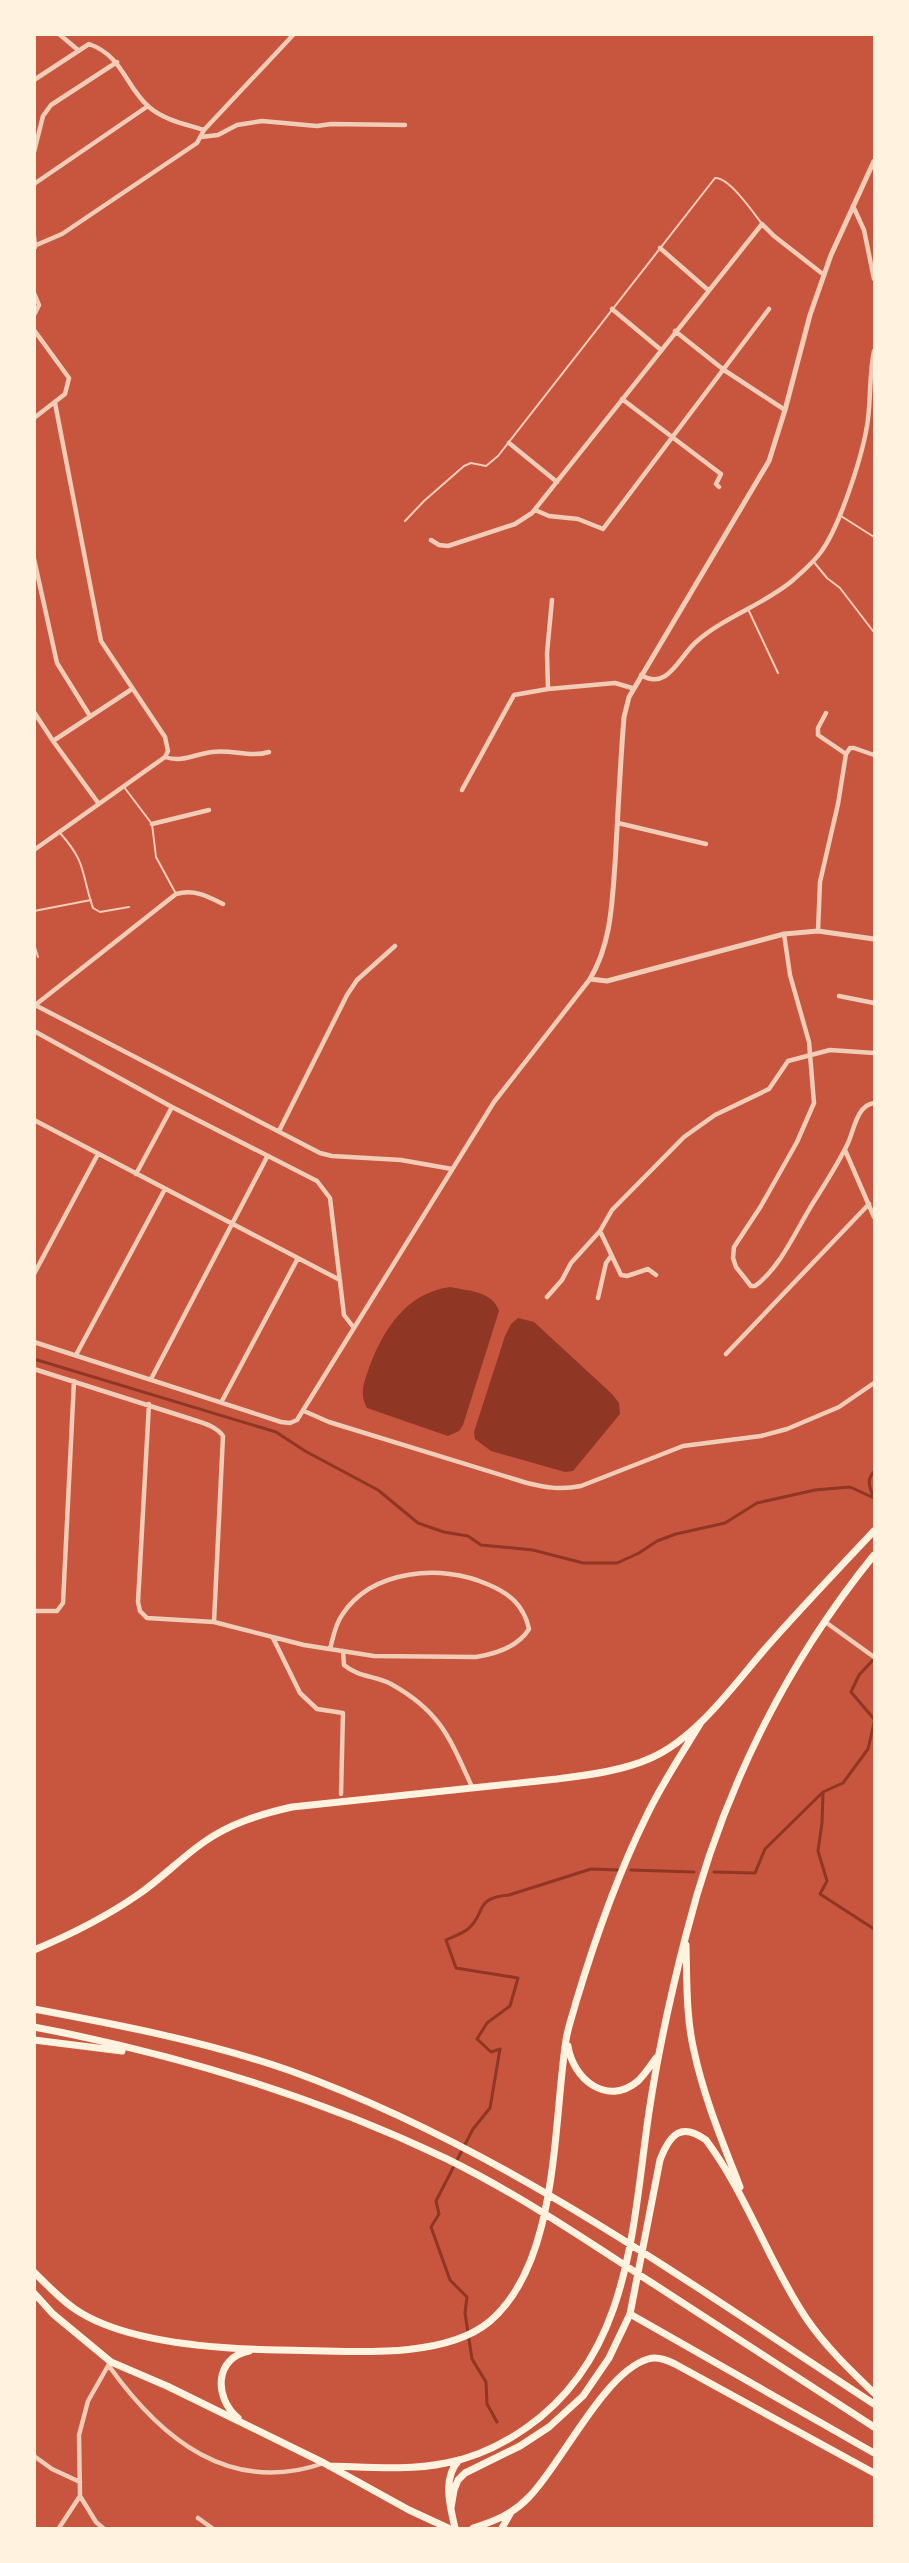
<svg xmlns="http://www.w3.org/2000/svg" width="909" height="2563" font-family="'Asap Condensed',sans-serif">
	<rect width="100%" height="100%" fill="#c8553d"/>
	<!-- water -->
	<path fill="#8f3625" d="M450 1287C468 1291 493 1291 499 1311L463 1425 459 1431 448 1436 367 1408C359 1393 364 1383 369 1368 383 1330 406 1293 450 1287Z
		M518 1318 534 1322 612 1394 619 1403 620 1414 573 1471 565 1472 491 1451 475 1439 474 1432 505 1336 511 1324Z"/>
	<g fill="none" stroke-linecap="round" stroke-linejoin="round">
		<!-- stream -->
		<path stroke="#8f3625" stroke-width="3" d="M34 1359 276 1432 305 1451 378 1490 418 1523 444 1532 468 1536 481 1545 533 1550 583 1563H617L639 1553 657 1541 676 1534 725 1523 757 1503 815 1490 850 1487 874 1498
			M873 1496C870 1488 866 1479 874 1472
			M874 1659 859 1675 851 1692 874 1719
			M823 1793 822 1823 818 1851 827 1881 820 1894 874 1929
			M631 1870 694 1872
			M714 1872 755 1873 765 1849 823 1792 843 1783 868 1749 874 1723
			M497 2422 487 2404 486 2382 472 2359 465 2313 467 2297 450 2280 431 2227 439 2214 436 2201 473 2129 490 2108 500 2049 491 2052 477 2039 487 2023 510 2006 518 1978 456 1968 446 1940C452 1937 462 1934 468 1929 487 1913 473 1898 509 1895L591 1869 618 1870"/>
		<!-- service -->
		<path stroke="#f1ccb7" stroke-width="2" d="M841 516 874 537
			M405 521 424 501 464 466 471 463 486 466 498 456 715 178C729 177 753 212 762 224
			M813 561 827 578 840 588 873 631
			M748 609 778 673
			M124 787 152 824 156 857 175 892
			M60 833C87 863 81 873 93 908L100 912 129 907
			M34 911 91 900
			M34 944 38 957"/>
		<!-- minor -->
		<path stroke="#f1ccb7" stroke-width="4.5" d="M59 34 78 50
			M34 80 89 44C123 56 125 86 149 107 164 120 185 124 204 130
			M201 137 218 135 237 125 262 121 317 126 331 124 405 125
			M34 152 43 116 51 105 117 62
			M34 184 148 106
			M853 206 864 230 874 279
			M34 236 35 247
			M34 246 62 234 197 143 204 130 294 34
			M660 248 708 290
			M34 293 39 305 34 315
			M612 309 660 349
			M34 330 69 378 65 394 34 418
			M675 331 724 370 785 410
			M622 399 721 474 716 484 719 487
			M509 443 557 482
			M535 510 549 516 578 519 603 529 769 309
			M431 540 439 545 448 546 515 524 532 513 762 224 774 236 824 275
			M34 559 57 663 90 716
			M641 675C668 691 678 658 696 642 724 617 763 605 792 581 802 572 813 563 821 552 840 526 864 452 868 419 871 396 869 375 874 351
			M548 689 547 653 552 600
			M34 712 53 741 99 804
			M826 713 818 728V735L846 754
			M53 741 132 689
			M165 757C182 763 195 754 212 752 232 749 250 758 269 752
			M462 790 514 695 548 689 615 683 632 688
			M618 823 706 844
			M152 824 209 810
			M34 850 165 757 168 751 165 737 101 641 55 403
			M818 931 820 882 838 804 846 754 850 748H854L874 755
			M784 934 790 975 809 1042 814 1103 797 1142 761 1206 734 1247 733 1258 736 1267 751 1286H755C781 1267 796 1230 813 1203 825 1184 838 1164 848 1143 854 1130 857 1105 874 1103
			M839 996 874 1003
			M35 1005 320 1153 332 1156 401 1160 452 1169
			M34 1006 176 894C194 889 207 896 223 904
			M34 1031 172 1107 317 1181 330 1198 344 1315 354 1328
			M34 1120 338 1279
			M279 1131 347 995 357 980 395 946
			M845 1150 874 1217
			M136 1174 172 1107
			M600 1231 621 1275 627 1276 648 1269 656 1275
			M34 1274 98 1154
			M547 1297 562 1280 571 1263 600 1231 612 1210 684 1137 715 1115 769 1089 788 1061 830 1050 874 1053
			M598 1298 606 1263 611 1256
			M34 1342 281 1422 290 1423 297 1420 494 1102 590 979
			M726 1354 869 1204
			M76 1355 165 1189
			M34 1369 191 1419C203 1423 216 1426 223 1436L214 1622
			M151 1379 267 1157
			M222 1401 298 1258
			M149 1404 138 1602 140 1611 147 1618 214 1622 304 1645 374 1656 476 1657C495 1654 518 1647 529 1629 524 1605 509 1593 487 1584 442 1564 372 1569 342 1615 335 1625 333 1638 330 1649
			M304 1411 329 1422 527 1483C547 1488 562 1490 581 1486L683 1446 761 1436 787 1429 839 1407 874 1383
			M34 1611H57L63 1603 74 1381
			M824 1621 874 1657
			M273 1638 300 1693 317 1709 343 1713 341 1794
			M343 1651 344 1665C358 1677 376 1676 391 1684 440 1711 450 1738 472 1787
			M109 2366C161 2439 230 2496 324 2463
			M34 2456 52 2469 80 2482
			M198 2518 212 2528
			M59 2528 80 2496
			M103 2528 96 2522 80 2496 79 2435 88 2401 109 2364"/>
		<!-- tertiary -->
		<path stroke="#f1ccb7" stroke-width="5" d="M874 161 831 255 810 315 785 410 769 461 629 697 624 717C620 766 618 815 615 864 612 904 611 944 590 979L607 981 784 934 818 931 874 939"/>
		<!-- trunk -->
		<path stroke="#fff3e0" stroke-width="7" d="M686 1945C687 1980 686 2017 694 2051 704 2098 723 2143 740 2187
			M34 1950C72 1934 106 1917 139 1894 162 1878 181 1858 204 1842 231 1823 261 1814 292 1807L557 1779C588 1775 622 1771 651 1758 699 1737 737 1680 772 1641 805 1604 840 1567 874 1531
			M34 2009C120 2025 208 2042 291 2071 503 2148 687 2282 874 2404
			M34 2027C176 2054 317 2097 447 2159 518 2194 583 2238 649 2281 724 2330 799 2379 874 2427
			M34 2040 122 2051
			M568 2046C573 2079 607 2107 638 2081 645 2074 650 2066 656 2058
			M34 2272C48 2286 64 2303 81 2313 131 2343 221 2349 279 2350 339 2350 440 2362 489 2322 559 2264 553 2124 566 2040 568 2027 573 2014 576 2002 595 1939 617 1876 646 1817 661 1785 681 1755 700 1724
			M34 2293 53 2314 111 2362 167 2386 324 2463 409 2510 448 2528
			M630 2314 874 2453
			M238 2418C214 2398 214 2358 249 2351
			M329 2466C368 2467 408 2471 446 2463 474 2458 503 2444 526 2428 631 2355 632 2228 649 2112 658 2052 671 1993 686 1935 721 1796 784 1666 874 1555
			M451 2508 454 2490 458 2480 465 2473 520 2446 549 2427 583 2396 609 2358 630 2314 660 2160C670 2134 681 2122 706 2140 747 2195 768 2261 806 2318 825 2346 850 2370 874 2393
			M455 2528C450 2506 442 2478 459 2460
			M473 2528C495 2521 513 2514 529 2497 561 2465 604 2372 648 2359 657 2356 667 2360 675 2364L874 2473
			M502 2528 510 2514"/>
	</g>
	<!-- border -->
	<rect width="909" height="2563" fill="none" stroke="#fff3e0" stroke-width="72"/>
</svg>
